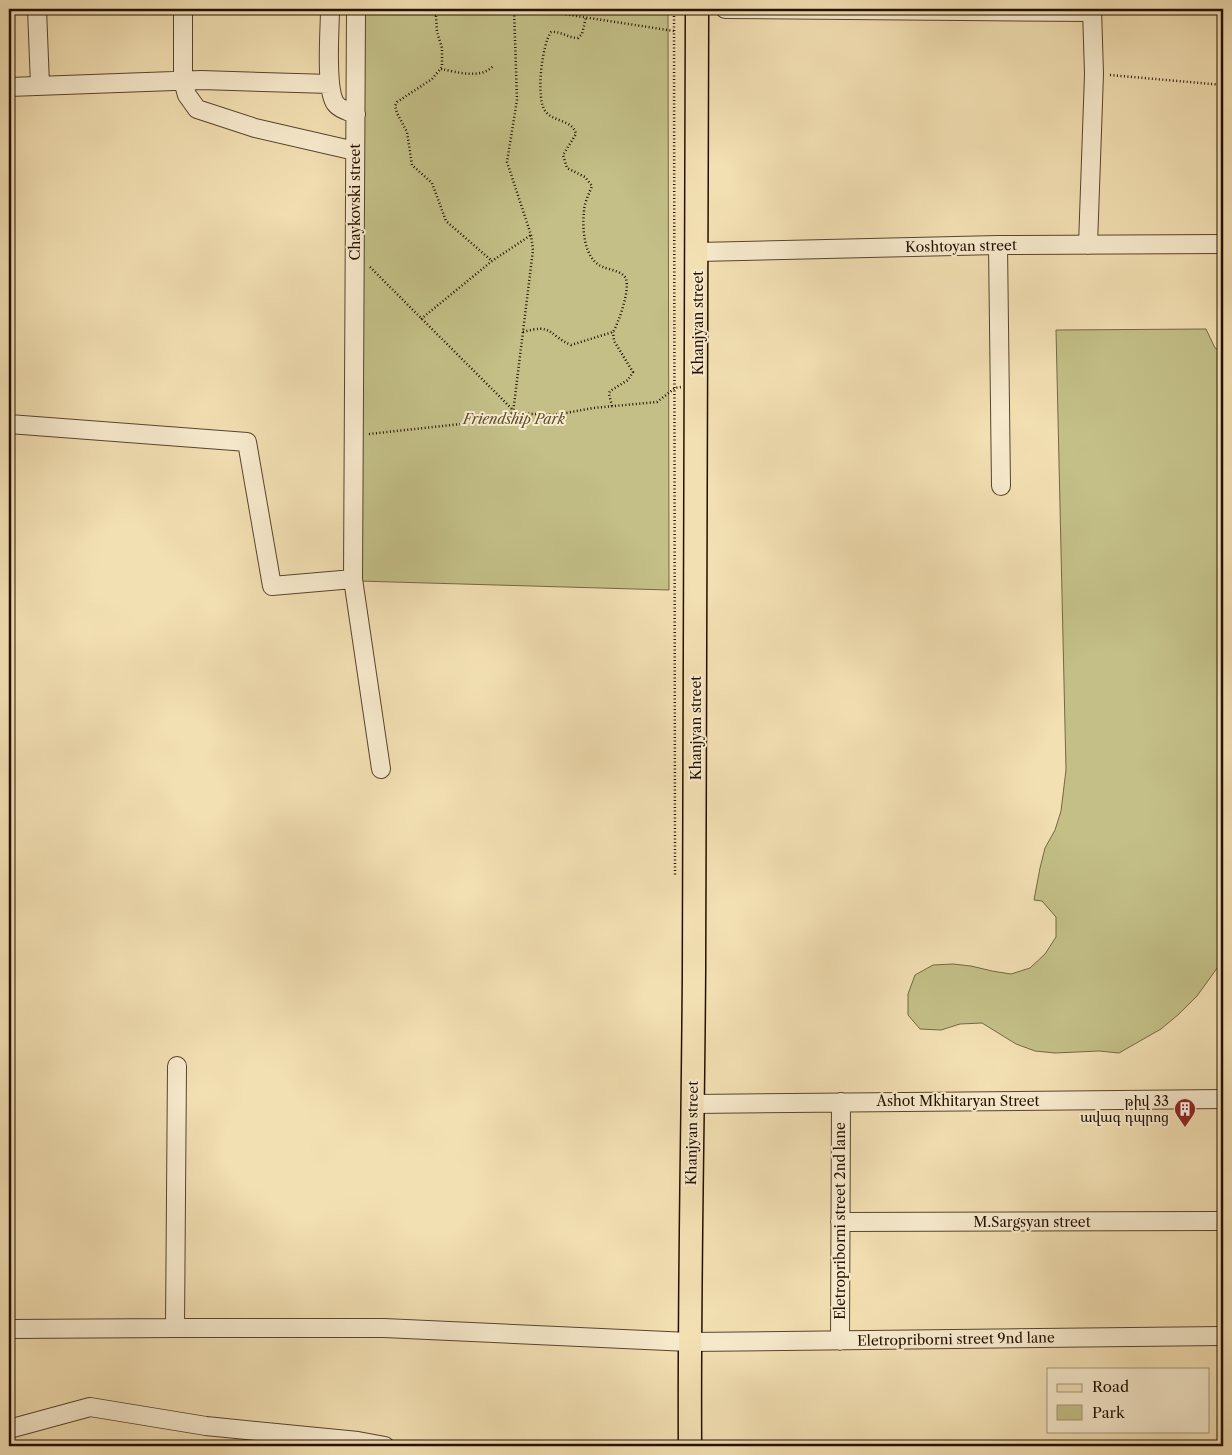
<svg xmlns="http://www.w3.org/2000/svg" width="1232" height="1455" font-family="'Libre Caslon Text','Noto Serif Armenian',serif">
	<rect width="100%" height="100%" fill="#f2dfb2"/>
	<filter id="stains"><feTurbulence type="fractalNoise" baseFrequency=".004" numOctaves="4"/><feColorMatrix values="0 0 0 0 .2 0 0 0 0 .09 0 0 0 0 .02 0 0 0 .5 -.17"/></filter>
	<radialGradient id="worn" r=".72"><stop offset=".6" stop-color="#630" stop-opacity="0"/><stop offset="1" stop-color="#630" stop-opacity=".3"/></radialGradient>
	<!-- green -->
	<path fill="#c3bf87" stroke="#746844" d="M363 9H668L669 590 358 581Z
		M1206 329 1215 348 1223 352V960L1197 996 1179 1014 1161 1029 1119 1053 1099 1051 1055 1053 1035 1051 1016 1044 982 1023 960 1024 941 1030 920 1029 908 1015V994L915 975 933 965 953 964 971 966 992 971 1011 974 1030 968 1045 954 1056 937V917L1042 901 1034 900 1040 868 1045 848 1055 830 1061 811 1066 770 1056 330Z"/>
	<g fill="none" stroke-linecap="round" stroke-linejoin="round">
		<!-- minor casing -->
		<g stroke="#58442c" stroke-width="20">
			<path id="minor" d="M37 9 40 85
				M183 9V81L187 95 197 109 255 128 355 151
				M330 9C330 30 325 86 335 103 339 109 349 112 356 114
				M725 9 1092 12
				M9 87 201 80 330 84
				M998 245 1001 486
				M1088 245 1094 74 1092 9
				M698 252 998 245 1223 244
				M9 424 247 442 272 586 353 579 356 9
				M353 579 381 769
				M693 1104 1223 1099
				M840 1222 1223 1221
				M175 1328 177 1066
				M9 1329 175 1328H384L689 1342 1223 1336
				M840 1341 841 1102
				M9 1429 90 1407 206 1426 358 1441 385 1446"/>
		</g>
		<!-- major casing -->
		<g stroke="#241000" stroke-width="25">
			<path id="major" d="M690 1446C689 1287 693 1128 694 970 698 649 698 329 697 9"/>
		</g>
		<!-- path -->
		<path stroke="#241000" stroke-width="2.5" stroke-dasharray="1 2.5" stroke-linecap="butt" d="M444 9 436 16 437 32 442 48V67L432 79 397 102 395 106 397 113 407 132 412 165 432 183 446 221 492 261
			M531 9 674 31
			M674 9 675 877
			M441 69C457 72 482 80 494 65
			M1110 75 1223 85
			M370 267 513 410
			M421 319 492 261 531 235
			M523 332C553 323 548 335 571 345L613 332C619 322 630 290 626 279 623 271 610 270 603 267 584 260 582 229 584 212 584 203 589 194 592 186L585 177 567 168 563 155 576 134C573 120 554 122 546 112 535 100 542 44 551 32 561 31 568 38 578 38L582 34 586 17
			M612 406 609 394 610 391 628 380 633 372 614 341 613 332
			M513 413 533 250 531 235 507 162 517 100 514 9
			M369 434 479 422 513 413 555 415 593 408 657 402 675 388 681 387"/>
		<!-- minor -->
		<use href="#minor" stroke="#f7eacd" stroke-width="18"/>
		<!-- major -->
		<use href="#major" stroke="#f2dfb2" stroke-width="22"/>
	</g>
	<!-- icons -->
	<defs>
		<g id="building-pin" transform="scale(1.125)"><path d="M0 17L-7.5 6A9.5 9.5 0 1 1 7.5 6Z" fill="#8f2418" stroke="#f7eacd"/><path d="M-4-6H4V6H1V3H-1V6H-4ZM-2.5-4.3h1.7v1.8h-1.7ZM.8-4.3h1.7v1.8H.8ZM-2.5-1h1.7V.8h-1.7ZM.8-1h1.7V.8H.8Z" fill="#fff"/></g>
	</defs>
	<g fill-rule="evenodd">
		<use href="#building-pin" x="1185" y="1109"/>
	</g>
	<g text-anchor="middle" stroke-width="4" stroke-linejoin="round" paint-order="stroke">
		<!-- street labels -->
		<g font-size="14" fill="#241000" stroke="#f7eacd">
			<text transform="translate(355 202) rotate(-90)" y="5">Chaykovski street</text>
			<text transform="translate(961 246) rotate(-1)" y="5">Koshtoyan street</text>
			<text transform="translate(698 323) rotate(-90)" y="5">Khanjyan street</text>
			<text transform="translate(696 728) rotate(-90)" y="5">Khanjyan street</text>
			<text x="958" y="1106">Ashot Mkhitaryan Street</text>
			<text transform="translate(692 1133) rotate(-89)" y="5">Khanjyan street</text>
			<text transform="translate(840 1221) rotate(-90)" y="5">Eletropriborni street 2nd lane</text>
			<text x="1032" y="1227">M.Sargsyan street</text>
			<text transform="translate(956 1339) rotate(-1)" y="5">Eletropriborni street 9nd lane</text>
		</g>
		<!-- park labels -->
		<g font-size="14" font-style="italic" fill="#5c4d2f" stroke="#f7eacd">
			<text x="514" y="424">Friendship Park</text>
		</g>
		<!-- poi labels -->
		<g font-size="14" fill="#241000" stroke="#f7eacd" text-anchor="end">
			<text x="1169" y="1106">թիվ 33<tspan x="1169" dy="16">ավագ դպրոց</tspan></text>
		</g>
	</g>
	<!-- margin -->
	<rect width="1232" height="1455" fill="none" stroke="#f2dfb2" stroke-width="30"/>
	<rect x="10" y="10" width="1212" height="1435" fill="none" stroke="#241000" stroke-width="2.5"/>
	<rect x="15" y="15" width="1202" height="1425" fill="none" stroke="#241000"/>
	<!-- legend -->
	<rect x="1047" y="1368" width="162" height="65" fill="#f7eacd" stroke="#a3937b"/>
	<rect x="1057" y="1384" width="25" height="8" fill="#f2dfb2" stroke="#a3937b"/>
	<text x="1092" y="1392" font-size="15" fill="#241000">Road</text>
	<rect x="1057" y="1405" width="25" height="15" fill="#c3bf87" stroke="#a3937b"/>
	<text x="1092" y="1418" font-size="15" fill="#241000">Park</text>
	<rect width="100%" height="100%" filter="url(#stains)"/>
	<rect width="100%" height="100%" fill="url(#worn)"/>
</svg>
